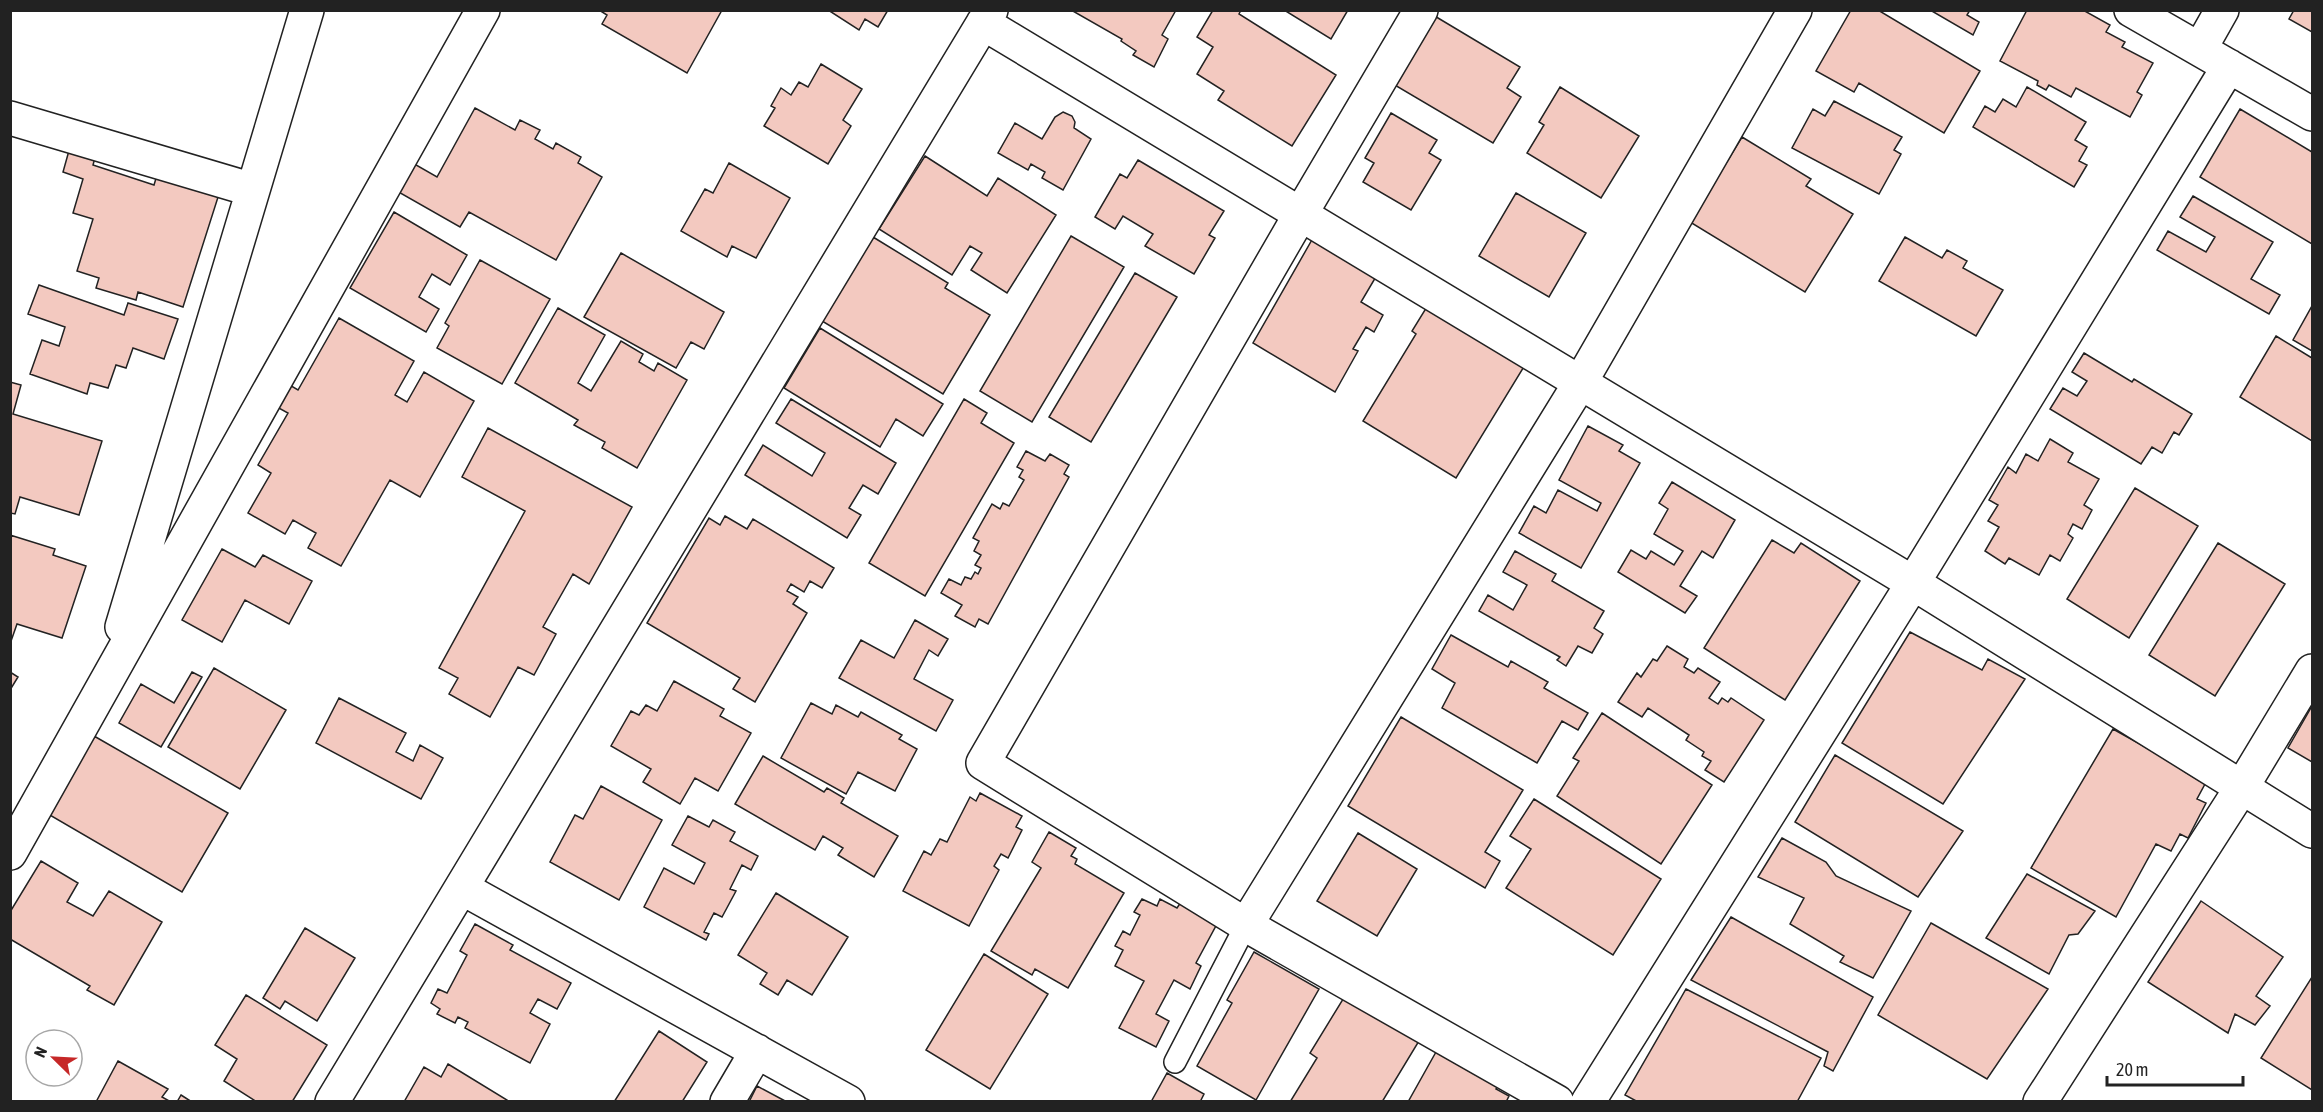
<svg xmlns="http://www.w3.org/2000/svg" width="2323" height="1112" font-family="'Asap Condensed',sans-serif">
	<rect width="100%" height="100%" fill="#fff"/>
	<!-- building -->
	<path fill="#f3c9c0" stroke="#222" stroke-width="1.5" d="M599 10H722L687 73 602 24 607 15Z
		M828 10H888L878 27 865 19 859 30Z
		M1071 10H1176L1162 35 1168 39 1154 67 1133 55 1136 51 1121 41 1122 39Z
		M1213 10H1241L1239 14 1336 75 1292 146 1218 100 1224 91 1197 74 1213 47 1197 37Z
		M1284 10H1348L1331 39Z
		M1851 10H1878L1980 71 1944 133 1859 83 1854 92 1816 71Z
		M1930 10H1970L1967 15 1979 22 1973 35Z
		M2027 10H2083L2110 25 2106 32 2125 42 2122 47 2153 63 2137 92 2142 95 2130 117 2076 88 2071 97 2049 85 2046 90 2037 85 2038 81 2000 61Z
		M2294 10H2312V32L2289 19Z
		M1433 15 1520 67 1507 88 1521 97 1493 143 1393 84Z
		M821 64 862 89 843 120 851 126 828 164 764 126 775 108 771 106 781 88 791 95 799 82 808 87Z
		M1560 87 1639 136 1601 198 1527 153 1544 125 1539 122Z
		M2027 87 2086 122 2075 140 2087 147 2079 161 2087 165 2074 187 1973 127 1985 106 1995 112 2003 99 2016 107Z
		M1834 101 1902 137 1894 150 1901 154 1879 194 1792 148 1813 109 1825 116Z
		M475 108 515 130 520 120 540 130 535 139 553 149 556 143 581 157 578 163 602 177 556 260 469 212 460 227 395 190 411 162 437 177Z
		M2240 109 2312 152V244L2200 177Z
		M1063 112 1072 116 1075 122 1074 128 1091 139 1063 190 1042 178 1045 172 1031 164 1028 170 998 153 1015 123 1042 139 1055 117Z
		M1391 113 1437 140 1429 153 1441 160 1411 210 1363 182 1374 163 1365 158Z
		M1742 137 1811 179 1806 186 1853 214 1805 292 1690 222Z
		M70 147 96 154 93 165 154 185 157 175 219 194 183 307 138 292 136 300 96 288 99 278 77 271 93 219 73 213 83 179 63 172Z
		M925 156 987 196 998 178 1056 215 1007 293 971 270 982 253 970 246 952 275 879 229Z
		M1138 160 1224 211 1209 235 1215 238 1194 274 1145 246 1153 234 1123 216 1115 229 1095 217 1120 174 1127 178Z
		M729 163 790 198 756 258 732 246 727 257 681 231 705 189 713 193Z
		M1516 193 1586 233 1549 297 1479 256Z
		M2193 196 2273 242 2251 279 2280 295 2269 314 2157 250 2168 231 2206 252 2215 237 2180 217Z
		M394 212 467 255 450 285 432 274 419 297 439 309 426 332 350 288Z
		M1071 236 1124 267 1032 422 980 391Z
		M873 237 948 283 945 288 990 315 943 394 822 321Z
		M1905 237 1942 258 1947 250 1967 261 1963 268 2003 290 1976 336 1879 281Z
		M1313 238 1377 275 1361 302 1383 315 1374 332 1366 327 1353 349 1358 351 1335 392 1253 343Z
		M621 253 724 312 704 349 691 342 676 368 584 317Z
		M480 260 550 299 502 384 437 348 449 326 445 323Z
		M1135 273 1177 297 1091 442 1049 417Z
		M39 285 124 315 128 303 178 319 164 359 133 348 126 368 116 365 108 388 90 383 87 394 30 374 42 340 59 346 65 327 28 314Z
		M1428 305 1525 365 1456 478 1363 421 1416 334 1412 331Z
		M2312 306V351L2293 340Z
		M558 308 605 335 578 383 591 391 621 341 643 354 639 362 654 371 658 363 687 380 637 468 602 448 605 442 574 425 578 420 515 383Z
		M339 318 414 361 395 395 407 402 424 372 474 401 420 497 390 480 341 566 308 548 316 533 293 520 285 534 248 513 271 473 258 465 288 413 275 406 288 384 298 390Z
		M820 328 943 404 923 436 896 419 880 447 784 388Z
		M2276 336 2312 358V441L2240 397Z
		M2084 353 2132 382 2134 379 2192 414 2179 435 2174 432 2162 453 2152 447 2141 464 2050 409 2063 388 2077 396 2087 381 2072 372Z
		M10 382 21 385 13 414 102 441 79 515 20 497 15 514 10 513Z
		M791 399 896 463 878 494 863 485 849 508 861 515 847 538 745 475 763 445 812 476 825 453 776 423Z
		M964 399 987 413 981 423 1014 443 925 596 869 563Z
		M1588 426 1623 445 1619 451 1640 463 1581 568 1519 533 1534 506 1546 513 1558 490 1597 511 1601 503 1559 480Z
		M488 428 632 507 589 584 573 574 543 627 556 634 534 675 518 667 490 717 449 694 458 678 439 668 525 511 462 477Z
		M2050 439 2073 453 2068 462 2099 479 2084 505 2092 510 2082 529 2073 524 2068 534 2073 538 2060 561 2050 555 2039 575 2009 558 2005 564 1985 551 1999 527 1988 521 1998 505 1989 500 2008 467 2016 473 2026 454 2038 461Z
		M1026 451 1045 461 1050 454 1069 465 1064 474 1069 477 988 624 979 619 975 627 955 616 962 605 941 593 949 579 961 585 965 577 971 579 975 572 978 574 981 568 975 565 981 555 974 551 979 541 973 538 992 504 1000 509 1003 503 1009 506 1024 480 1019 477 1023 470 1017 467Z
		M1672 482 1735 520 1713 558 1702 551 1680 586 1697 596 1685 613 1618 572 1631 550 1646 559 1651 551 1674 565 1683 551 1654 534 1668 509 1659 503Z
		M2135 488 2198 526 2129 638 2067 599Z
		M725 516 747 529 753 519 834 568 822 588 810 581 804 592 791 584 787 591 798 597 793 604 807 613 755 702 733 689 740 678 647 623 709 518 720 525Z
		M10 535 55 549 53 555 86 566 62 638 17 624 10 644Z
		M1772 540 1794 553 1801 543 1860 581 1785 700 1704 648Z
		M2218 543 2285 584 2215 696 2149 655Z
		M222 549 255 567 263 555 312 581 289 624 245 600 222 642 182 620Z
		M1515 551 1556 574 1552 581 1604 611 1594 628 1603 634 1592 653 1578 646 1566 666 1557 660 1560 657 1479 611 1488 595 1513 610 1527 585 1503 572Z
		M915 620 948 639 938 656 929 650 914 679 953 700 936 731 839 678 861 640 894 658Z
		M1910 632 1982 670 1988 659 2025 679 1943 804 1842 743Z
		M1451 635 1508 667 1511 661 1548 682 1544 688 1588 713 1578 730 1562 721 1537 763 1442 708 1455 683 1432 669Z
		M1667 646 1688 659 1684 667 1694 673 1698 668 1720 682 1709 698 1718 704 1722 698 1728 702 1731 698 1764 720 1724 782 1705 770 1711 761 1702 756 1704 752 1686 740 1689 735 1648 708 1642 717 1618 702 1637 673 1641 677 1653 659 1657 661Z
		M214 668 286 710 240 789 168 747Z
		M10 672 18 677 10 690Z
		M192 672 202 677 161 747 119 723 141 684 174 703Z
		M674 681 724 709 720 716 751 733 718 791 695 778 680 804 643 782 651 769 611 746 631 711 639 715 646 705 657 711Z
		M339 698 406 733 396 752 413 761 420 745 443 758 421 799 316 743Z
		M811 703 832 714 836 705 858 717 861 712 902 735 899 739 917 749 895 791 858 772 846 794 781 758Z
		M2312 706V762L2288 748Z
		M1602 713 1712 785 1661 864 1557 796 1579 761 1573 758Z
		M1401 717 1523 790 1485 852 1500 861 1485 888 1348 806Z
		M2113 729 2156 753 2190 760 2185 772 2205 784 2197 799 2206 803 2188 838 2180 834 2171 851 2156 844 2116 917 2031 868Z
		M94 736 228 813 182 892 48 814Z
		M1835 755 1963 831 1918 897 1795 822Z
		M763 756 824 792 827 788 844 798 841 803 898 836 874 877 838 855 843 848 823 836 815 850 735 804Z
		M601 786 662 820 619 900 550 862 575 815 583 819Z
		M980 793 1022 816 1016 827 1022 830 1008 858 1001 854 994 866 999 870 969 926 903 891 924 851 931 855 940 839 947 842 970 797 976 801Z
		M1534 799 1661 879 1613 955 1506 888 1531 849 1510 836Z
		M688 816 709 827 713 820 735 832 730 841 758 856 751 870 742 865 730 889 736 891 722 917 714 913 704 932 709 934 706 940 644 907 664 868 694 884 705 863 672 845Z
		M1049 832 1076 848 1071 856 1077 859 1075 864 1124 893 1068 988 1035 969 1032 975 991 951 1041 868 1032 862Z
		M1358 833 1417 869 1377 936 1317 901Z
		M1782 838 1826 862 1836 876 1911 911 1873 978 1840 962 1844 956 1790 924 1804 898 1758 877Z
		M41 861 78 883 67 902 93 916 109 891 162 922 114 1005 87 990 90 986 10 939V912Z
		M2027 874 2095 911 2078 934 2069 935 2049 974 1986 938Z
		M776 893 848 937 812 995 787 980 778 995 760 984 767 973 738 955Z
		M1142 899 1157 906 1160 899 1177 908 1181 902 1218 922 1196 963 1201 966 1190 989 1174 980 1156 1014 1169 1021 1156 1047 1119 1028 1144 981 1115 966 1123 950 1115 946 1123 931 1130 935 1140 915 1134 912Z
		M2201 901 2283 957 2256 996 2270 1006 2255 1025 2235 1014 2228 1033 2148 982Z
		M1731 917 1873 997 1833 1071 1824 1066 1828 1052 1691 980Z
		M1931 923 2048 989 1987 1079 1878 1015Z
		M475 924 513 945 510 950 571 983 557 1009 538 999 530 1013 550 1024 530 1063 465 1028 468 1022 458 1017 455 1023 437 1014 440 1009 431 1003 438 989 447 993 467 955 460 951Z
		M305 928 355 958 317 1021 285 1001 280 1009 263 998Z
		M1254 952 1319 989 1256 1100 1197 1066 1232 1003 1227 1000Z
		M984 954 1048 994 990 1089 926 1050Z
		M2312 977V1090L2261 1058Z
		M1686 989 1821 1058 1797 1102H1638L1625 1095Z
		M1348 991 1422 1036 1382 1102H1290L1317 1058 1310 1053Z
		M246 995 327 1045 292 1102H257L224 1081 237 1059 215 1045Z
		M659 1031 707 1062 682 1102H614Z
		M1436 1052 1476 1075 1500 1082 1496 1089 1509 1096 1506 1102H1408Z
		M118 1061 168 1089 162 1097 171 1102H96Z
		M448 1064 507 1100 506 1102H404L424 1067 441 1077Z
		M1167 1073 1204 1094 1200 1102H1151Z
		M757 1086 787 1102H749Z
		M181 1095 192 1102H177Z"/>
	<g fill="none" stroke-linecap="round" stroke-linejoin="round">
		<!-- lane casing -->
		<g stroke="#222" stroke-width="24">
			<path id="lane" d="M1175 1062 1246 925"/>
		</g>
		<!-- street casing -->
		<g stroke="#222" stroke-width="36">
			<path id="street" d="M1421 10 1300 215 983 763 1246 925 1557 1102
				M2131 10 2312 114
				M983 23 1913 583 2312 831
				M2200 49 2222 10
				M10 118 253 190
				M122 627 307 10
				M10 853 483 10
				M462 888 848 1102
				M1246 925 1580 383 1795 10
				M332 1102 991 10
				M727 1102 757 1051
				M1588 1102 1913 583 2229 66
				M2040 1102 2242 787 2312 671"/>
		</g>
		<!-- lane -->
		<use href="#lane" stroke="#fff" stroke-width="21"/>
		<!-- street -->
		<use href="#street" stroke="#fff" stroke-width="33"/>
	</g>
	<!-- border -->
	<rect width="2323" height="1112" fill="none" stroke="#222222" stroke-width="24"/>
	<!-- north arrow -->
	<g transform="translate(54 1058) rotate(294)"><circle r="28" fill="#ffffff" stroke="#a7a7a7" stroke-width="1.5"/>
	<path d="M0-4.5L10 22L0 15L-10 22Z" fill="#c62828"/>
	<text y="-9" font-size="16" font-weight="bold" text-anchor="middle" fill="#222222">N</text>
	</g>
	<!-- scale -->
	<path d="M2107 1076v9h136v-9" fill="none" stroke="#222222" stroke-width="3"/>
	<text x="2116" y="1076" font-size="18" fill="#222222" stroke="#ffffff" stroke-width="4.5" paint-order="stroke">20 m</text>
</svg>
